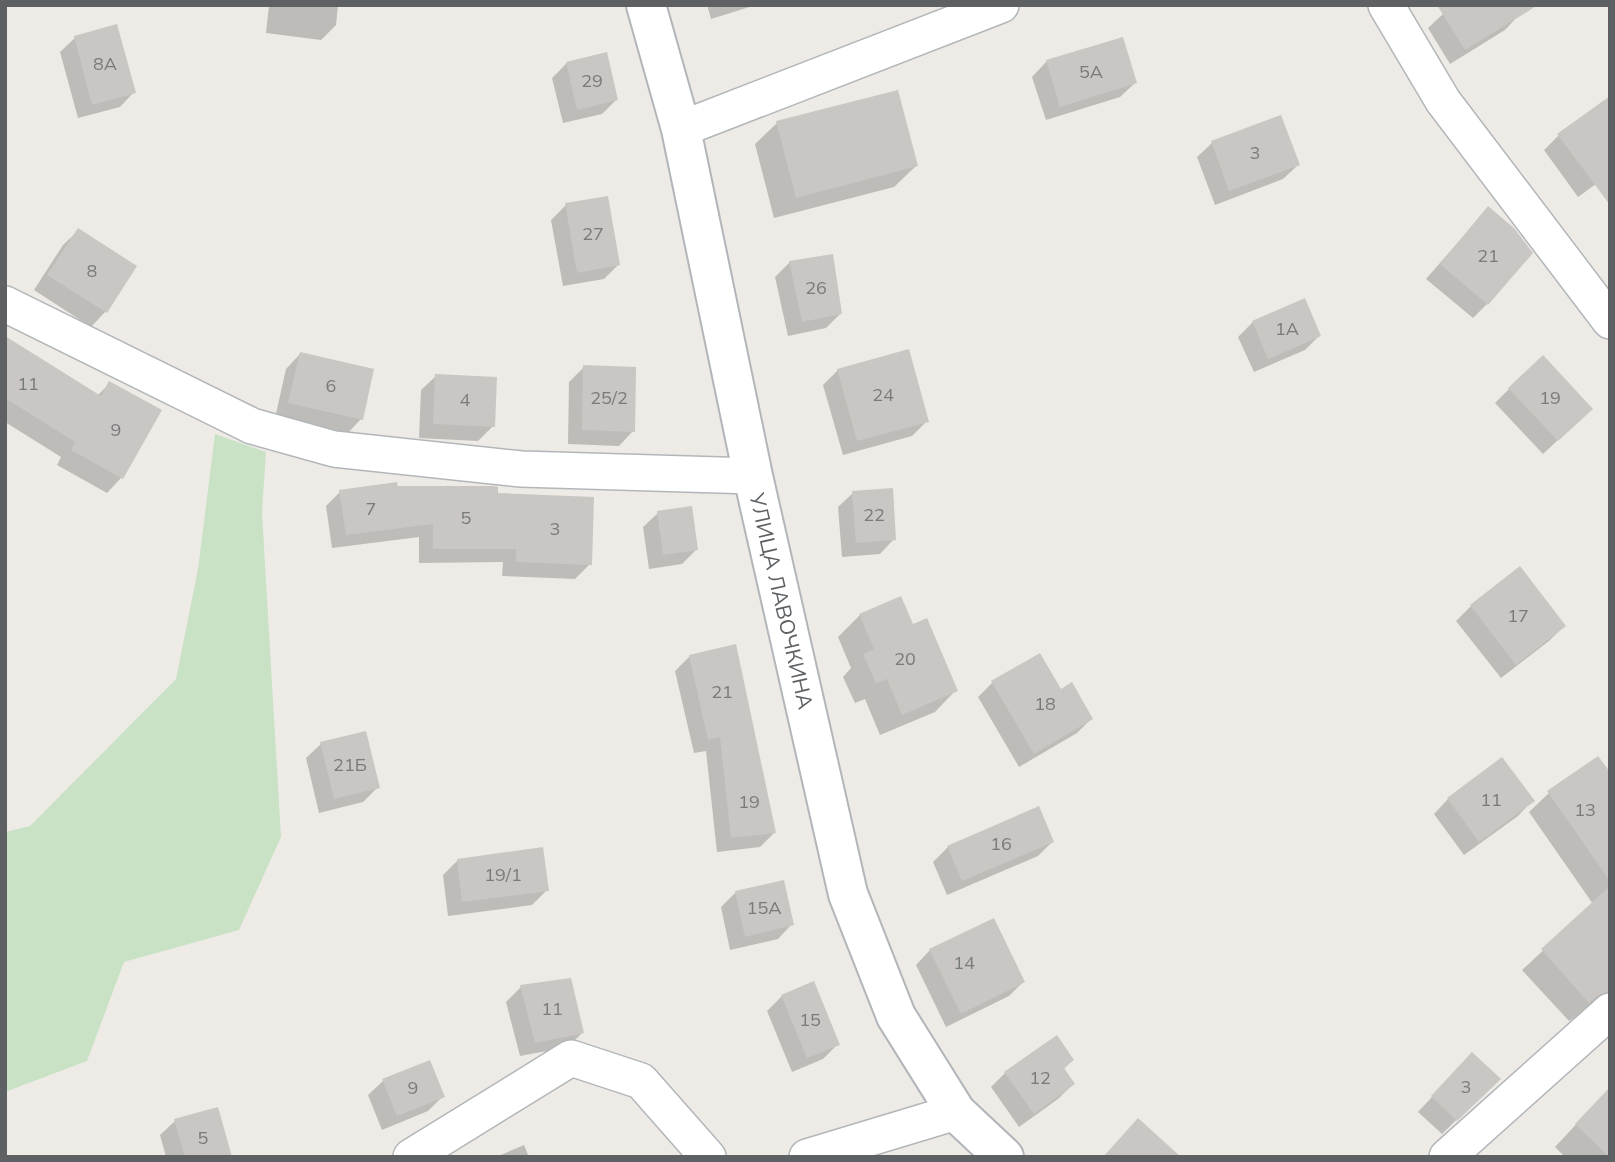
<svg xmlns="http://www.w3.org/2000/svg" width="1615" height="1162" font-family="Mulish,sans-serif">
	<rect width="100%" height="100%" fill="#eeebe6"/>
	<!-- green -->
	<path fill="#c9e2c6" d="M215 434 266 452 262 512 281 837 239 930 124 962 87 1061 5 1092V832L30 826 176 679 198 569Z"/>
	<!-- shadow -->
	<path fill="#0003" d="M269 5H338L336 25 321 40 266 33Z
		M707 5H756L711 19Z
		M1443 14 1519 15 1505 30 1450 64 1428 28Z
		M75 38 134 92 120 107 78 118 60 52Z
		M1121 39 1135 83 1120 97 1046 120 1032 77 1046 62Z
		M567 63 616 100 602 114 563 123 552 78Z
		M777 123 916 166 894 187 774 218 755 144Z
		M1559 135 1610 174 1578 197 1544 150Z
		M1212 143 1298 165 1283 179 1215 205 1197 157Z
		M566 205 619 264 604 279 563 286 551 220Z
		M1488 208 1487 304 1473 318 1426 279Z
		M78 231 134 267 105 312 91 327 34 290 63 245Z
		M790 262 840 314 826 328 788 336 775 277Z
		M1253 322 1319 336 1305 350 1254 372 1238 337Z
		M5 338 97 396 110 383 159 411 121 478 107 493 57 465 61 457 5 422Z
		M300 354 361 419 347 434 275 418 286 369Z
		M584 367 633 431 619 446 568 444 569 382Z
		M838 370 927 421 912 436 843 455 823 385Z
		M436 376 493 426 478 441 419 438 421 390Z
		M1509 389 1576 423 1543 454 1495 403Z
		M396 488 496 495 590 564 575 579 502 576 503 562 419 563V537L332 548 326 506 340 492Z
		M853 493 894 539 880 554 842 557 838 507Z
		M658 513 696 550 682 564 649 569 643 527Z
		M1520 568 1564 626 1549 641 1501 678 1456 621 1471 606Z
		M860 615 912 626 956 690 935 712 880 735 865 699 855 703 843 677 851 668 838 637Z
		M690 656 774 833 760 847 717 852 706 751 694 753 675 671Z
		M992 683 1061 691 1091 719 1077 733 1019 767 978 697Z
		M321 744 378 787 363 802 319 813 306 758Z
		M1610 775V993L1590 1011H1584L1569 1021 1522 970 1593 904 1529 812 1549 793Z
		M1448 799 1532 801 1518 816 1464 855 1434 814Z
		M1052 842 1038 856 947 895 933 862 948 847Z
		M458 860 547 890 532 905 448 916 443 875Z
		M735 893 792 924 778 939 730 950 721 907Z
		M930 950 1023 982 1009 996 946 1027 916 965Z
		M570 980 582 1033 568 1047 520 1056 506 1002 521 987Z
		M782 996 838 1044 823 1059 792 1072 767 1011Z
		M1072 1060 1063 1070 1073 1084 1058 1099 1019 1127 991 1087 1005 1073Z
		M429 1062 443 1096 428 1111 382 1130 368 1095 383 1081Z
		M1458 1069 1498 1079 1442 1134 1418 1112Z
		M1610 1088V1157H1565L1555 1147Z
		M175 1121 230 1157H166L160 1135Z
		M524 1145 529 1157H496Z"/>
	<!-- building -->
	<path fill="#c9c6c3" d="M1437 5H1538L1465 50Z
		M117 24 136 93 92 105 74 36Z
		M1123 37 1137 83 1060 107 1046 60Z
		M607 52 618 100 577 110 566 62Z
		M898 90 918 166 796 198 776 121Z
		M1610 96V205L1557 134Z
		M1281 115 1300 165 1229 191 1211 141Z
		M608 196 620 265 577 273 565 203Z
		M1488 206 1514 228 1533 253 1488 305 1440 264Z
		M78 228 137 266 107 313 47 275Z
		M833 254 842 314 802 322 789 261Z
		M1305 298 1321 336 1268 359 1252 321Z
		M5 336 101 396 109 381 162 410 123 479 71 450 75 442 5 398Z
		M909 349 929 422 857 441 837 369Z
		M300 352 374 369 363 420 288 403Z
		M1543 355 1593 409 1558 441 1508 388Z
		M583 365 636 367 635 432 582 430Z
		M435 374 497 377 495 427 433 424Z
		M397 482 398 486H493L498 487V493L594 497 592 565 516 562V549H433V524L346 535 339 490Z
		M893 488 896 540 856 543 852 491Z
		M692 506 698 550 663 555 657 511Z
		M1520 566 1566 626 1516 665 1470 605Z
		M901 596 913 624 927 618 958 691 902 715 887 679 876 683 863 654 874 649 859 614Z
		M736 644 776 833 731 838 720 737 708 740 689 655Z
		M1040 653 1061 689 1072 682 1093 719 1034 754 991 681Z
		M366 731 380 788 334 799 320 742Z
		M1598 756 1610 772V881L1547 791Z
		M1502 757 1535 801 1479 842 1447 798Z
		M1039 806 1054 842 962 881 947 846Z
		M543 847 549 891 462 902 457 859Z
		M784 880 794 925 745 937 735 891Z
		M1610 886V991L1597 996 1589 1003 1541 949Z
		M994 918 1025 982 961 1014 929 949Z
		M571 978 584 1033 535 1043 520 985Z
		M814 981 840 1045 807 1058 781 995Z
		M1057 1035 1074 1060 1064 1068 1075 1084 1034 1114 1004 1072Z
		M1472 1052 1501 1079 1457 1121 1431 1096Z
		M430 1060 445 1097 397 1116 382 1079Z
		M1610 1087V1157H1609L1575 1124Z
		M218 1107 232 1157H185L174 1119Z
		M1138 1118 1181 1157H1103Z"/>
	<g fill="none" stroke-linecap="round" stroke-linejoin="round">
		<!-- street casing -->
		<g stroke="#b3b6b9" stroke-width="38">
			<path id="street" d="M1386 5 1443 101 1610 321
				M681 129 1001 5
				M5 304 252 426 334 449 521 469 753 476
				M411 1157 571 1058 641 1081 708 1157
				M807 1157 956 1112
				M1447 1157 1610 1011"/>
		</g>
		<!-- secondary casing -->
		<g stroke="#b2b5b9" stroke-width="42">
			<path id="secondary" d="M646 5 681 129 753 476 848 894 896 1016 956 1112 1004 1157"/>
		</g>
		<!-- street -->
		<use href="#street" stroke="#fff" stroke-width="35"/>
		<!-- secondary -->
		<use href="#secondary" stroke="#fff" stroke-width="38"/>
	</g>
	<g text-anchor="middle" stroke-width="7" stroke-linejoin="round" paint-order="stroke">
		<!-- number labels -->
		<g font-size="18" fill="#797a7c">
			<text x="105" y="70">8А</text>
			<text x="1091" y="78">5А</text>
			<text x="592" y="87">29</text>
			<text x="1255" y="159">3</text>
			<text x="593" y="240">27</text>
			<text x="1488" y="262">21</text>
			<text x="92" y="277">8</text>
			<text x="816" y="294">26</text>
			<text x="1287" y="335">1А</text>
			<text x="28" y="390">11</text>
			<text x="331" y="392">6</text>
			<text x="883" y="401">24</text>
			<text x="609" y="404">25/2</text>
			<text x="1550" y="404">19</text>
			<text x="465" y="406">4</text>
			<text x="116" y="436">9</text>
			<text x="371" y="515">7</text>
			<text x="874" y="521">22</text>
			<text x="466" y="524">5</text>
			<text x="555" y="535">3</text>
			<text x="1518" y="622">17</text>
			<text x="905" y="665">20</text>
			<text x="722" y="698">21</text>
			<text x="1045" y="710">18</text>
			<text x="350" y="771">21Б</text>
			<text x="1491" y="806">11</text>
			<text x="749" y="808">19</text>
			<text x="1585" y="816">13</text>
			<text x="1001" y="850">16</text>
			<text x="503" y="881">19/1</text>
			<text x="764" y="914">15А</text>
			<text x="964" y="969">14</text>
			<text x="552" y="1015">11</text>
			<text x="810" y="1026">15</text>
			<text x="1040" y="1084">12</text>
			<text x="1466" y="1093">3</text>
			<text x="413" y="1094">9</text>
			<text x="203" y="1144">5</text>
		</g>
		<!-- street labels -->
		<g font-size="21" fill="#5e6164" stroke="#fff">
			<text transform="translate(781 601) rotate(77)" y="7">УЛИЦА ЛАВОЧКИНА</text>
		</g>
	</g>
	<!-- border -->
	<rect width="1615" height="1162" fill="none" stroke="#5e6164" stroke-width="14"/>
</svg>
